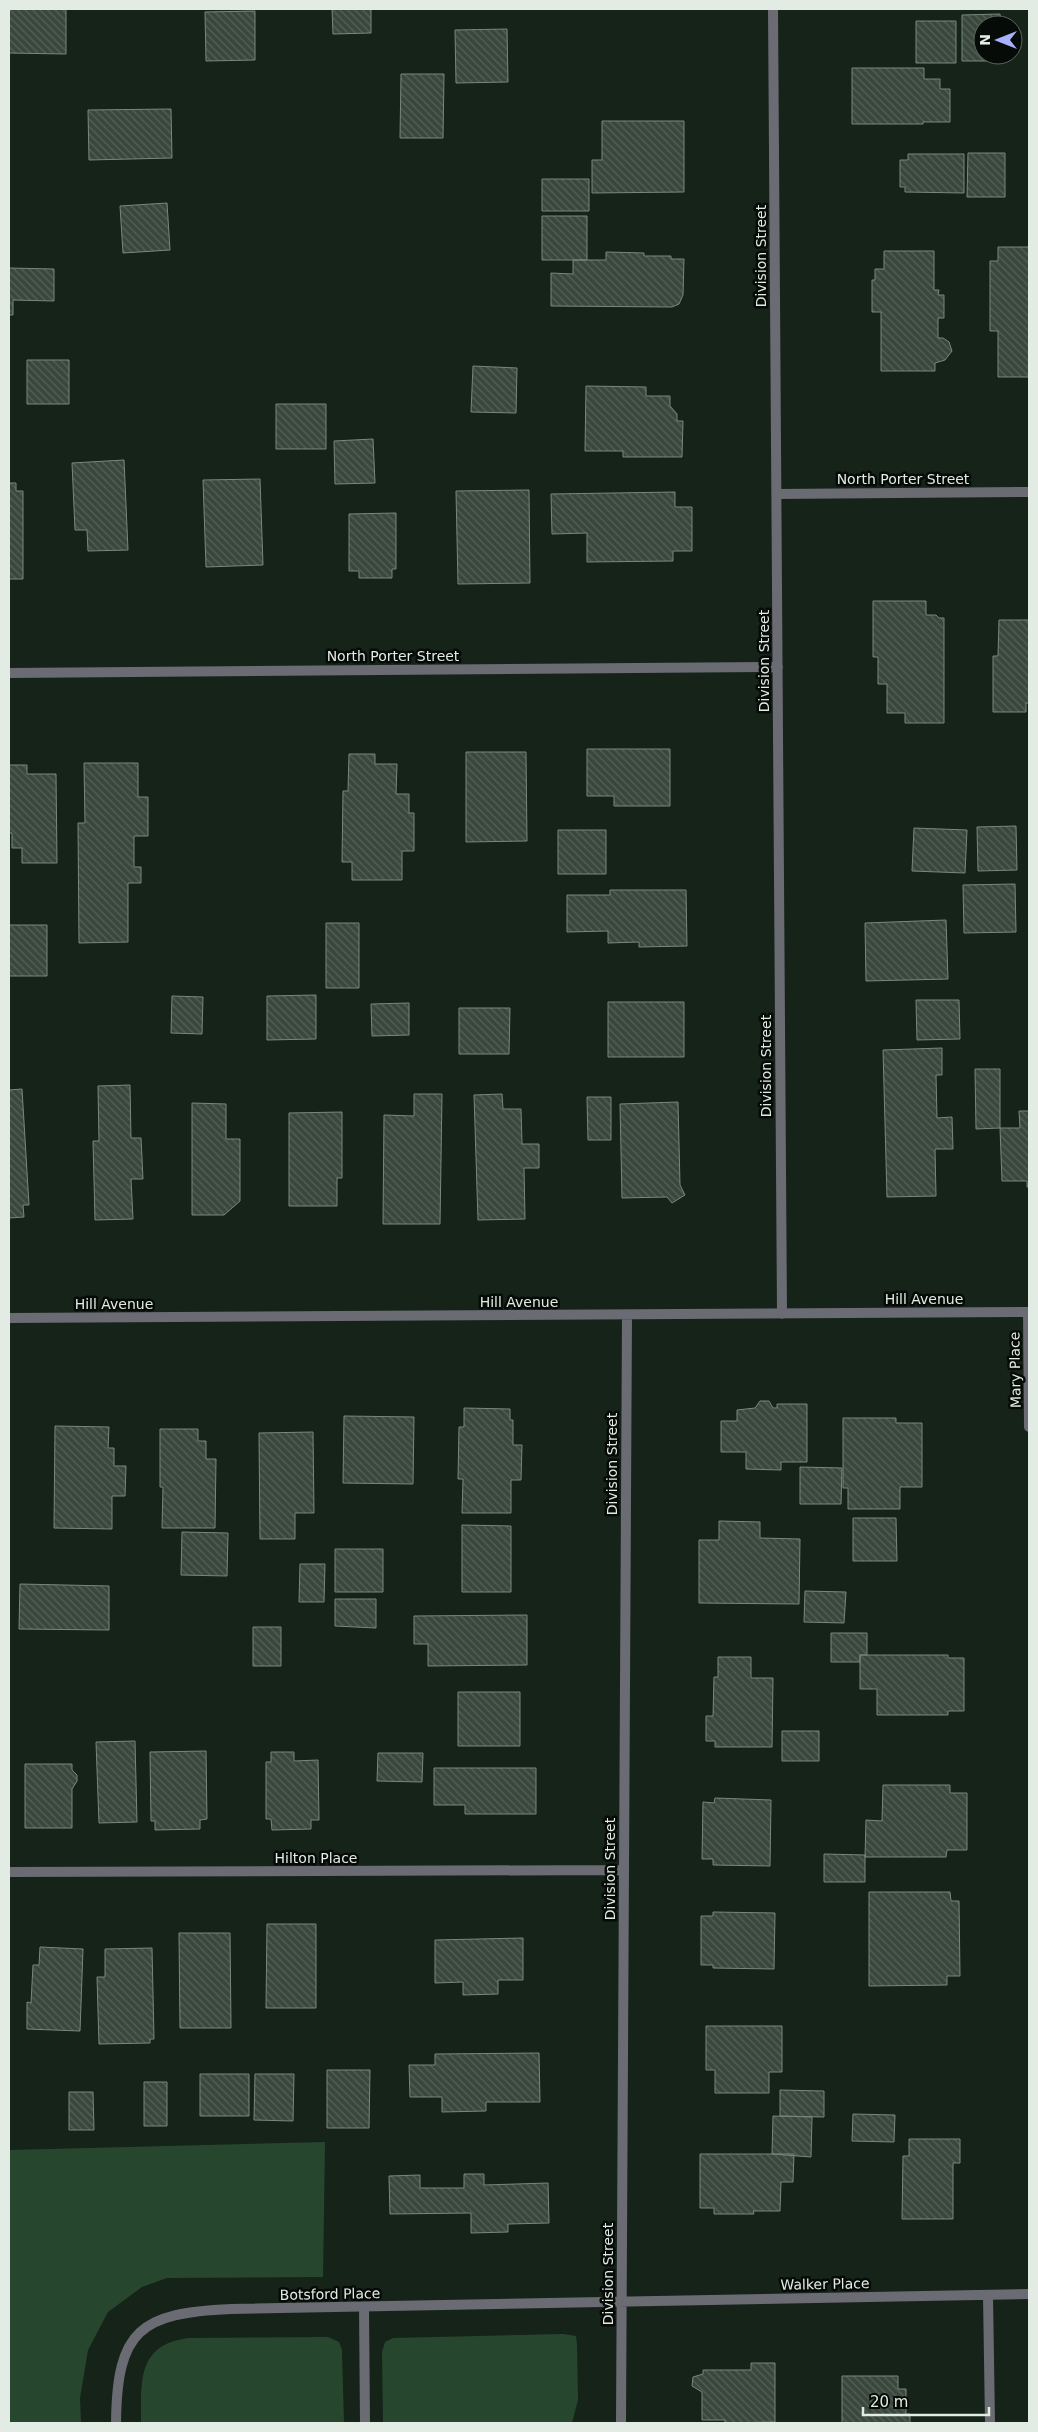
<svg xmlns="http://www.w3.org/2000/svg" width="1038" height="2432" font-family="'DejaVu Sans',sans-serif">
	<defs>
		<pattern id="building-back-hatch" width="6" height="6" patternUnits="userSpaceOnUse" patternTransform="scale(1.25)"><rect width="6" height="6" fill="#39473c"/><path d="M-1 5l2 2M0 0l6 6M5-1l2 2" fill="none" stroke="#566258"/></pattern>
	</defs>
	<rect width="100%" height="100%" fill="#162319"/>
	<!-- green -->
	<path fill="#26472e" d="M325 2142 323 2277 167 2278 142 2287 108 2312 88 2350 80 2398 81 2423H9V2150Z
		M563 2334 576 2336 577 2345 578 2400 572 2423H383L382 2352 385 2342 393 2338Z
		M328 2337 339 2342 342 2350 344 2423H141C141 2381 137 2345 188 2338Z"/>
	<!-- building -->
	<path fill="url(#building-back-hatch)" stroke="#79887c" d="M9 9H66V54L9 53Z
		M332 9H371V33L333 34Z
		M255 11V60L206 61 205 12Z
		M1000 14 1001 25H983V55H1001V61H962V15Z
		M916 21H956V63H916Z
		M507 29 508 82 456 83 455 30Z
		M852 68H924V79H940V89H950V122H923V124H852Z
		M401 74H444L443 138H400Z
		M171 109 172 158 89 160 88 110Z
		M602 121H684V192L592 193V160H602Z
		M968 153H1005V197H967Z
		M908 154H964V193L905 192V187H900V160H908Z
		M542 179H589V211H542Z
		M167 203 170 250 123 253 120 206Z
		M542 216H587V260H542Z
		M998 247H1029V377H998V331H990V261H998Z
		M884 251H934V290H939L938 295H944V318H938V338H943L949 342 952 351 945 360 935 363V371H881V312H872V280H875V269H884Z
		M606 252 644 253V256H671V259H684L683 295 679 304 672 307 551 306V273L573 274V260H606Z
		M9 268 54 269V301L13 300V315H9Z
		M27 360H69V404H27Z
		M473 366 517 368 516 413 471 412Z
		M586 386 646 387V396H670V406L677 414V421H683L682 457H623V451H585Z
		M276 404H326V449H276Z
		M373 439 375 483 335 484 334 441Z
		M124 460 128 550 88 551 87 530H75L72 463Z
		M260 479 263 565 206 567 203 480Z
		M9 483H16V491H23V579H9Z
		M529 490 530 583 458 584 456 491Z
		M675 492V507H692V551H673V561L587 562V533L552 534 551 494Z
		M396 513V569H392V578H359V571H349V514Z
		M873 601H926V615H936L939 618H944V723H905V713H887V684H878V657H873Z
		M999 620H1029V703H1026V712H993V656H998Z
		M587 749H670V806H614V796H587Z
		M466 752H526L527 841 466 842Z
		M349 754H375V764H397L396 794H409V813H414V851H402V880H352V862H342L343 791H348Z
		M84 763H138V797H148V836H134V867H141V883H128V942L79 943 78 823H85Z
		M9 765H27V774H56L57 863H22V848H12V833H9Z
		M1016 826 1017 870 978 871 977 827Z
		M914 828 967 830 965 873 912 871Z
		M558 830H606V874H558Z
		M1015 884 1016 932 964 933 963 885Z
		M610 890H686L687 946 639 947V942L608 943V931L567 932V895H610Z
		M946 920 948 979 866 981 865 923Z
		M326 923H359V988H326Z
		M9 925H47V976H9Z
		M316 995V1039L267 1040V996Z
		M172 996 203 997 202 1034 171 1033Z
		M916 1000H959L960 1039 917 1040Z
		M608 1002H684V1057H608Z
		M409 1003V1035L372 1036 371 1004Z
		M459 1008H510L509 1054H459Z
		M942 1048V1075H936L937 1118 952 1117 953 1149H935L936 1196 887 1197 883 1050Z
		M975 1069H1000V1128L976 1129Z
		M130 1085 131 1138H141L143 1179H131L133 1219 95 1220 93 1141H99L98 1086Z
		M22 1089 29 1205H23L24 1217 9 1218V1090Z
		M414 1094H442L440 1224H383L384 1115 414 1116Z
		M502 1094 503 1109H521L522 1144H539V1168H524L525 1219 478 1220 474 1095Z
		M587 1097H611V1140H588Z
		M678 1102 680 1185 685 1195 672 1203 667 1197 622 1198 620 1104Z
		M192 1103 226 1104V1139H240V1201L224 1215H192Z
		M1019 1111H1029V1187H1027V1181H1002L1000 1128H1020Z
		M342 1112V1178H337V1206H289V1113Z
		M760 1401H769L773 1408H777V1404H807V1462H781V1470L746 1469V1452H721V1421H737V1410L755 1408Z
		M464 1408 510 1409V1420H513V1445H522L521 1480H511V1513H462L463 1479H458L459 1427H464Z
		M344 1416 414 1417 413 1484 343 1483Z
		M843 1418H896V1423H922V1487H900V1509H848V1488H843Z
		M55 1426 109 1427 108 1448H114V1466H126L125 1496H112V1529L54 1528Z
		M160 1429H198V1441H206V1459H216L215 1528H162L163 1487H160Z
		M313 1432 314 1513H295V1539H260L259 1433Z
		M800 1467 842 1468 841 1504H800Z
		M853 1518H896L897 1561H853Z
		M719 1521 760 1522V1538L800 1539 799 1604 699 1603V1540H719Z
		M462 1525 511 1526V1592H462Z
		M182 1532 228 1533 227 1576 181 1575Z
		M335 1549H383V1592H335Z
		M300 1564H325L324 1602H299Z
		M20 1584 109 1586V1630L19 1629Z
		M805 1591 846 1592 844 1623 804 1622Z
		M335 1599H376V1628L335 1626Z
		M527 1615V1665L428 1666V1644H414V1616Z
		M253 1627H281V1666H253Z
		M831 1633H867V1655H860V1662H831Z
		M860 1655H948V1658H964V1711H948V1715H877V1689H860Z
		M718 1657H751V1678H773L772 1747H715V1741H706V1716H713L714 1677H718Z
		M458 1692H520V1746H458Z
		M782 1731H819V1761H782Z
		M135 1741 137 1822 99 1823 96 1742Z
		M206 1751 207 1819 200 1820V1829L155 1830V1821H151L150 1752Z
		M271 1752H294V1761L318 1760 319 1820H311V1829L272 1830 271 1819H266V1762H271Z
		M378 1753H423L422 1782 377 1781Z
		M25 1764H72V1770L77 1775V1781L72 1789V1828H25Z
		M434 1768H536V1814H465V1805H434Z
		M883 1785H950V1793H967V1850H947L946 1857H865L866 1820 882 1821Z
		M715 1798 771 1800 770 1866 713 1865V1859H702L703 1802 714 1803Z
		M824 1854 865 1855V1882H824Z
		M869 1892H950L951 1901H959L960 1976H947V1985L869 1986Z
		M713 1912 775 1913 774 1969 713 1968V1965H701V1916H713Z
		M267 1924H316V2008H266Z
		M179 1933H230L231 2028H180Z
		M523 1938V1980H498V1994L463 1995V1982L435 1983V1940Z
		M40 1947 83 1949 80 2031 27 2029V2002L31 2003 33 1965H39Z
		M152 1948 154 2039H150V2043L99 2044 97 1977H105V1949Z
		M706 2026H782V2072H769V2093H715V2070H706Z
		M539 2053 540 2102H486V2111L442 2112V2097H410L409 2065H435V2054Z
		M327 2070H370L369 2128H327Z
		M200 2074H249V2116H200Z
		M255 2074H294L293 2121 254 2120Z
		M144 2082H167V2126H144Z
		M780 2090 824 2091V2117L780 2116Z
		M69 2092H93L94 2130H69Z
		M853 2114 895 2115 894 2142 852 2141Z
		M773 2116 812 2117 811 2157 772 2154Z
		M909 2139H960V2163H953V2219H902L903 2156H909Z
		M700 2154H794L793 2182H781L780 2211H753L754 2214H714V2208H700Z
		M464 2174H484V2185L548 2183 549 2223 508 2224V2232L471 2233V2213L390 2214 389 2176 420 2175V2188H464Z
		M751 2363H775V2422L725 2423V2420H702V2392L692 2386 693 2377 703 2374V2370H751Z
		M842 2376H898V2389H906V2414H910V2423H842Z"/>
	<g fill="none" stroke-linecap="round" stroke-linejoin="round">
		<!-- lane -->
		<path stroke="#6a6b73" stroke-width="10" d="M364 2307 365 2423"/>
		<!-- street -->
		<path stroke="#6a6b73" stroke-width="10" d="M773 9 782 1314
			M777 494 1029 492
			M9 673 778 667
			M1028 1312 1029 1427
			M9 1318 1029 1312
			M9 1872 624 1870
			M988 2295 990 2423
			M116 2423C117 2330 140 2313 231 2309L1029 2294
			M621 2423 627 1315"/>
	</g>
	<g text-anchor="middle" stroke-width="5" stroke-linejoin="round" paint-order="stroke">
		<!-- street labels -->
		<g font-size="14" fill="#e3ebe5" stroke="#060b07">
			<text transform="translate(761 256) rotate(-90)" y="5">Division Street</text>
			<text x="903" y="484">North Porter Street</text>
			<text x="393" y="661">North Porter Street</text>
			<text transform="translate(764 661) rotate(-90)" y="5">Division Street</text>
			<text transform="translate(766 1066) rotate(-90)" y="5">Division Street</text>
			<text x="924" y="1304">Hill Avenue</text>
			<text x="519" y="1307">Hill Avenue</text>
			<text x="114" y="1309">Hill Avenue</text>
			<text transform="translate(1015 1370) rotate(-91)" y="5">Mary Place</text>
			<text transform="translate(612 1464) rotate(-90)" y="5">Division Street</text>
			<text x="316" y="1863">Hilton Place</text>
			<text transform="translate(610 1869) rotate(-90)" y="5">Division Street</text>
			<text transform="translate(608 2274) rotate(-90)" y="5">Division Street</text>
			<text transform="translate(825 2284) rotate(-1)" y="5">Walker Place</text>
			<text transform="translate(330 2294) rotate(-1)" y="5">Botsford Place</text>
		</g>
	</g>
	<!-- border -->
	<rect width="1038" height="2432" fill="none" stroke="#e3ebe5" stroke-width="20"/>
	<!-- north arrow -->
	<g transform="translate(998 40) rotate(270)"><circle r="24" fill="#060b07" stroke="#5e6560"/>
	<path d="M0-4L9 19L0 12L-9 19Z" fill="#a7b1fc"/>
	<text y="-8" font-size="14" font-weight="bold" text-anchor="middle" fill="#e3ebe5">N</text>
	</g>
	<!-- scale -->
	<path d="M863 2407v8h126v-8" fill="none" stroke="#e3ebe5" stroke-width="2.5"/>
	<text x="870" y="2407" font-size="15" fill="#e3ebe5" stroke="#060b07" stroke-width="4" paint-order="stroke">20 m</text>
</svg>
